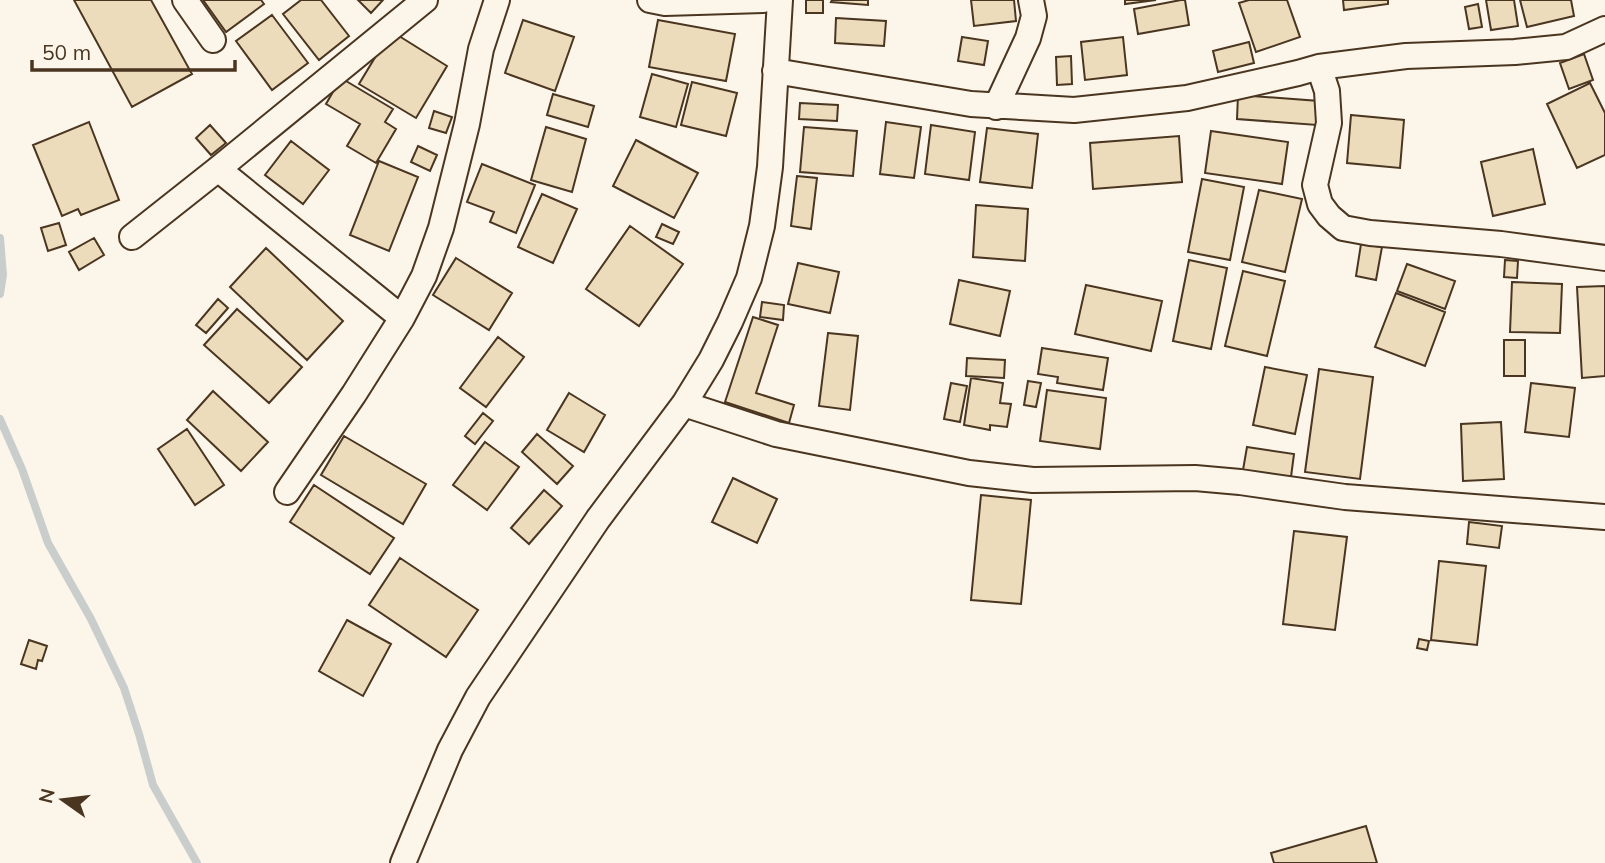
<svg xmlns="http://www.w3.org/2000/svg" width="1605" height="863" font-family="Mulish,sans-serif">
	<rect width="100%" height="100%" fill="#fbf6e9"/>
	<g fill="none" stroke-linecap="round" stroke-linejoin="round">
		<!-- stream -->
		<path stroke="#c9cecd" stroke-width="8" d="M0 238 3 275 0 294
			M0 419 22 469 48 543 91 619 124 688 139 734 153 785 197 863"/>
	</g>
	<!-- building -->
	<path fill="#ecdcbc" stroke="#4a3520" stroke-width="2" d="M74 0H151L192 74 132 107Z
		M203 0H261L264 4 226 32Z
		M301 0H321L349 36 319 60 283 14Z
		M358 0H383L371 13Z
		M806 0H823V13H806Z
		M832 0H868V5L831 2Z
		M971 0H1014L1016 21 974 26Z
		M1125 0H1156L1125 4Z
		M1181 0H1185L1189 25 1138 34 1134 9Z
		M1249 0H1287L1300 37 1256 52 1239 3Z
		M1343 0H1388V4L1344 10Z
		M1486 0H1514L1518 26 1491 30Z
		M1520 0H1571L1574 16 1527 27Z
		M1478 4 1482 27 1469 29 1465 7Z
		M272 15 308 63 272 90 236 41Z
		M836 18 886 21 884 46 835 43Z
		M523 20 574 37 555 91 505 73Z
		M658 20 735 34 726 81 649 67Z
		M391 31 447 66 416 118 359 84Z
		M962 37 988 41 984 65 958 61Z
		M1123 37 1127 75 1085 80 1081 42Z
		M1249 42 1254 63 1218 72 1213 51Z
		M1584 54 1593 80 1569 89 1560 63Z
		M1071 56 1072 84 1057 85 1056 57Z
		M652 74 688 84 676 127 640 117Z
		M341 78 393 109 385 122 396 129 376 163 347 146 360 124 326 104Z
		M692 82 737 93 726 136 681 125Z
		M1590 83 1605 113V155L1577 168 1547 104Z
		M553 94 594 106 588 127 547 115Z
		M1238 95 1319 101 1317 125 1237 119Z
		M800 103 838 105 837 121 799 119Z
		M434 111 452 117 446 133 429 128Z
		M1351 115 1404 120 1400 168 1347 163Z
		M89 122 119 200 81 215 78 209 62 216 33 145Z
		M886 122 921 127 914 178 880 174Z
		M210 125 226 143 211 155 196 138Z
		M931 125 975 132 969 180 925 174Z
		M546 127 586 139 572 192 531 180Z
		M804 127 857 131 853 176 800 172Z
		M987 128 1038 134 1032 188 980 182Z
		M1211 131 1288 142 1282 184 1205 173Z
		M1179 136 1182 182 1093 189 1090 143Z
		M636 140 698 173 674 218 613 186Z
		M291 141 329 170 303 204 265 175Z
		M418 146 437 155 430 171 411 162Z
		M1533 149 1545 204 1493 216 1481 162Z
		M379 161 418 177 389 251 350 235Z
		M482 164 535 185 516 233 490 222 494 212 467 202Z
		M797 176 817 178 811 229 791 226Z
		M1202 179 1244 187 1230 260 1188 252Z
		M1259 190 1302 199 1285 272 1242 262Z
		M542 194 577 209 553 263 518 247Z
		M976 205 1028 209 1025 261 973 257Z
		M59 223 66 245 48 251 41 228Z
		M662 224 679 232 673 244 656 237Z
		M630 226 683 264 639 326 586 289Z
		M94 238 104 255 79 270 69 252Z
		M1361 244 1382 247 1376 280 1356 276Z
		M266 248 343 321 307 360 230 287Z
		M456 258 512 293 489 330 433 295Z
		M1189 260 1227 268 1211 349 1173 341Z
		M1505 260 1518 261 1517 278 1504 277Z
		M798 263 839 272 830 313 788 304Z
		M1407 264 1455 281 1445 309 1397 291Z
		M1243 271 1285 281 1267 356 1225 346Z
		M959 280 1010 291 1000 336 950 324Z
		M1512 282 1562 284 1560 333 1510 332Z
		M1086 285 1162 301 1151 351 1075 334Z
		M1605 286V376L1582 378 1577 287Z
		M1396 293 1445 312 1425 366 1375 347Z
		M218 299 228 308 206 333 196 325Z
		M762 302 784 305 783 320 760 317Z
		M237 309 302 367 269 403 204 345Z
		M753 317 778 325 756 393 794 405 789 423 725 402Z
		M828 333 858 336 850 410 819 406Z
		M498 337 524 357 486 407 460 388Z
		M1504 340H1525V376H1504Z
		M1042 348 1108 358 1103 390 1057 383 1058 377 1038 374Z
		M967 358 1005 360 1004 378 966 376Z
		M1265 367 1307 375 1295 434 1253 425Z
		M1319 369 1373 377 1360 479 1305 472Z
		M971 378 1003 383 1000 403 1011 404 1007 427 990 425V430L964 425Z
		M1028 381 1041 383 1036 407 1024 405Z
		M951 383 967 386 960 422 944 419Z
		M1531 383 1575 388 1569 437 1525 432Z
		M1047 390 1106 398 1100 449 1040 441Z
		M213 391 268 442 241 471 187 420Z
		M569 393 605 415 584 452 547 430Z
		M483 413 493 421 475 444 465 436Z
		M1501 422 1504 479 1463 481 1461 424Z
		M187 429 224 485 195 505 158 449Z
		M537 434 573 466 557 484 522 452Z
		M344 436 426 484 403 524 321 475Z
		M485 442 519 467 487 510 453 485Z
		M1247 447 1294 454 1291 477 1243 470Z
		M733 478 777 499 757 543 712 522Z
		M314 485 394 538 370 574 290 522Z
		M544 490 562 506 529 544 511 528Z
		M981 495 1031 500 1021 604 971 600Z
		M1469 522 1502 526 1499 548 1467 544Z
		M1294 531 1347 537 1335 630 1283 624Z
		M400 558 478 610 446 657 369 605Z
		M1439 561 1486 566 1477 645 1431 640Z
		M347 620 391 644 363 696 319 671Z
		M1419 639 1429 641 1427 650 1417 648Z
		M29 640 47 646 42 661 38 660 36 669 21 664Z
		M1366 826 1377 863H1274L1271 853Z"/>
	<g fill="none" stroke-linecap="round" stroke-linejoin="round">
		<!-- street casing -->
		<g stroke="#4a3520" stroke-width="28">
			<path id="street" d="M185 0 213 40
				M650 0 665 3 763 0
				M1319 67 1327 91 1329 123 1315 185 1320 204 1329 216 1343 228 1370 233 1501 244 1605 258
				M775 71 971 104 1074 110 1187 98 1298 73 1319 67 1406 56 1515 52 1566 47 1605 29
				M996 107 1028 38 1034 16 1031 0
				M218 169 402 318
				M132 237 218 169 425 0
				M684 404 776 434 969 473 1033 480 1195 478 1240 482 1345 497 1605 517
				M287 492 354 394 402 318 424 276 441 228 467 124 481 49 497 0
				M403 863 450 750 478 697 598 519 684 404 711 360 730 322 749 278 762 226 770 167 780 0"/>
		</g>
		<!-- street -->
		<use href="#street" stroke="#fbf6e9" stroke-width="24"/>
	</g>
	<!-- north arrow -->
	<g transform="translate(63 800) rotate(284)" stroke="#fbf6e9" stroke-width="5" paint-order="stroke">
	<path d="M0-5L12 26L0 18L-12 26Z" fill="#4a3520"/>
	<text y="-10" font-size="19" font-weight="bold" text-anchor="middle" fill="#4a3520">N</text>
	</g>
	<!-- scale -->
	<path d="M32 60v10h203v-10" fill="none" stroke="#4a3520" stroke-width="3.5"/>
	<text x="42" y="60" font-size="21" fill="#4a3520" stroke="#fbf6e9" stroke-width="5" paint-order="stroke">50 m</text>
</svg>
